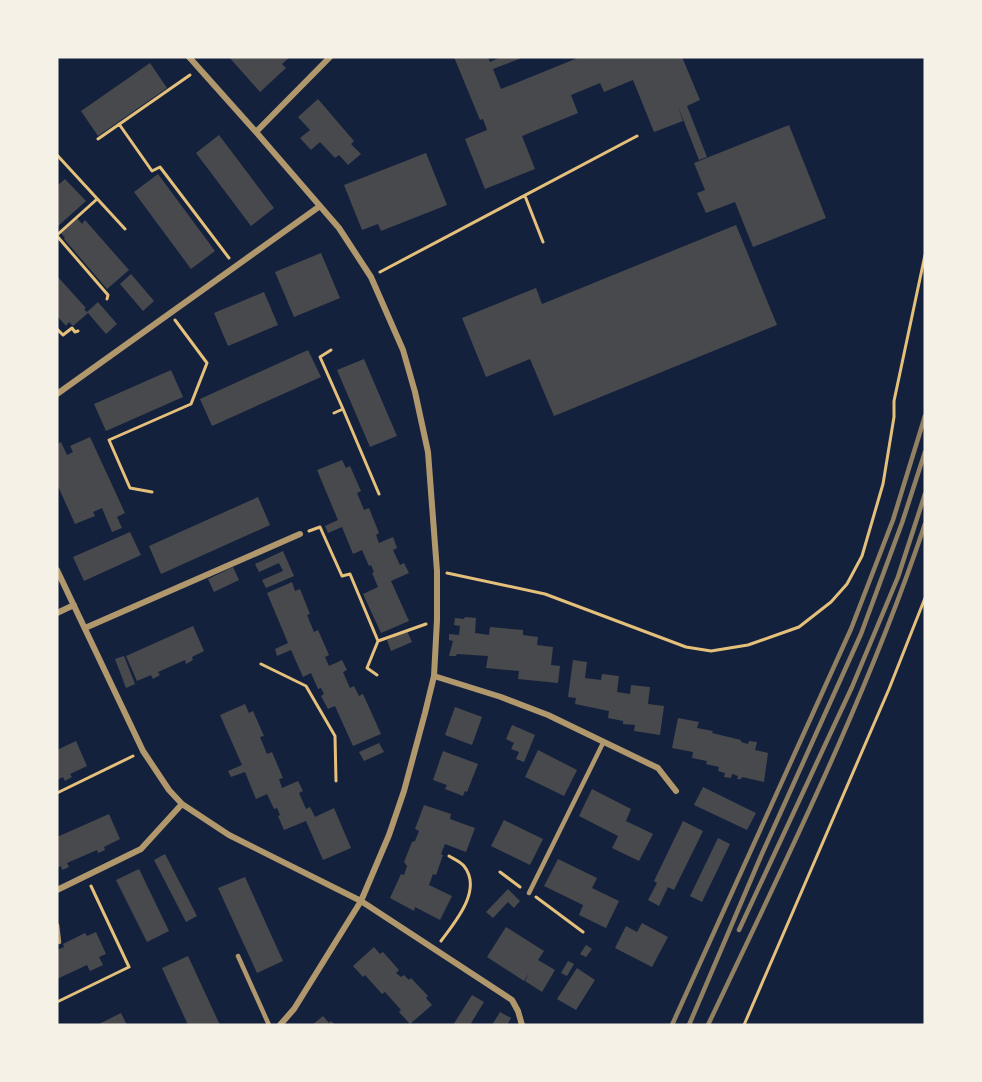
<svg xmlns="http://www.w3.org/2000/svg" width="982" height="1082" font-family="'DM Sans',sans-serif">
	<rect width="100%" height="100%" fill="#14213d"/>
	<!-- building -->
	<path fill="#48494c" d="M229 57H290L282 64 286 68 260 92Z
		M454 57H488L490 62 501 57H524L493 69 501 89 580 57H682L700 100 687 106 707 157 699 160 678 106 683 121 654 132 633 80 604 92 600 83 571 95 578 113 522 136 535 169 485 189 465 139 487 130 483 119 480 120Z
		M150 63 167 88 98 136 81 111Z
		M318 99 354 141 351 144 361 154 348 165 339 155 335 158 320 142 311 150 300 138 310 130 298 117Z
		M789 125 826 218 753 247 735 202 706 213 697 193 705 190 694 163Z
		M219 135 274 208 251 226 196 153Z
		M426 153 447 205 381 231 378 224 362 230 344 185Z
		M158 174 215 251 191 269 134 192Z
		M65 179 86 201 57 227V186Z
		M77 218 82 224 85 220 129 270 107 289 64 239 65 238 61 233Z
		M736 225 777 325 554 416 530 359 486 377 462 318 536 288 542 304Z
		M321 253 340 298 294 317 275 272Z
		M131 274 154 301 143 311 120 284Z
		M57 276 86 308 84 309 87 312 98 302 117 324 106 334 88 313 73 326 69 322 66 326 57 316Z
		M264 292 278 325 228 346 214 313Z
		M308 350 321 377 212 426 200 399Z
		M364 359 397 436 370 447 337 370Z
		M171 370 183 397 106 431 94 404Z
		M90 437 125 513 117 517 122 528 112 532 102 508 93 512 95 516 75 524 57 484V444L61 442 67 455 73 452 70 446Z
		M342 460 346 468 350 466 361 491 357 493 364 510 369 508 379 533 376 535 379 543 393 537 397 548 393 550 400 565 404 563 409 573 391 581 409 621 381 633 363 594 378 587 372 573 374 572 371 565 369 566 362 550 353 554 342 527 328 533 325 526 338 520 317 470Z
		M258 497 270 525 161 574 149 546Z
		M130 532 141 555 84 581 73 557Z
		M283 551 294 576 266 588 262 580 283 571 279 563 259 572 255 564Z
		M233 567 239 580 214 592 208 579Z
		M292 582 295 591 300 589 310 614 307 615 314 632 318 630 329 655 325 657 329 666 342 660 347 670 343 672 350 688 354 686 359 696 363 694 381 734 353 746 335 706 328 709 321 696 324 694 321 688 318 689 311 673 303 677 291 650 277 656 275 649 288 643 267 593Z
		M465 617 476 618 475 633 489 635 490 627 523 630V635L538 637 537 645 553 647 551 665 560 666 558 683 518 679 519 671 486 668 488 656 457 654 456 656H449L453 641 449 640V634L459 635 460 626 454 625 455 618 464 619Z
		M193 626 204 651 192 657 193 660 186 664 185 660 158 672 160 675 153 679 151 675 137 681 126 656Z
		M407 631 412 642 391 651 387 640Z
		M124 656 135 684 126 688 115 659Z
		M573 660 587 662 585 678 601 680 602 674 619 676 617 692 630 694 631 685 650 687 648 704 664 706 660 735 634 731 635 725 623 724V721L608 718 609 711 575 704 576 698 568 697Z
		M245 704 249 713 253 711 264 736 260 737 267 754 272 752 283 778 279 779 282 788 298 781 303 791 299 793 306 809 310 807 315 817 334 808 351 848 323 860 306 821 284 830 278 816 280 815 277 808 274 809 267 794 256 799 245 772 231 777 228 771 242 765 220 715Z
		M455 707 482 717 472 745 445 735Z
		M678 718 699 722 697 728 713 731 712 733 741 740V742L748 744 749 741 757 742 755 750 768 753 764 782 742 777 741 779H737L738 776 732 774 731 778 724 777 725 773 718 771 719 767 706 764 707 761 692 758 693 752 672 748Z
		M512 725 535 735 524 762 516 759 519 752 511 749 514 743 506 739Z
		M76 741 87 766 70 774 72 777 65 781 63 777 57 780V750Z
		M379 743 384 752 364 761 359 752Z
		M538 750 577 770 564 796 525 777Z
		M443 751 478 764 467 792 465 791 463 796 445 789 447 785 433 780Z
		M703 787 756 813 747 830 694 805Z
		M592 789 631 809 626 821 653 834 639 861 612 848 618 836 579 816Z
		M424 805 451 814 450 819 475 828 466 852 445 844 441 854 443 855 436 875 433 874 429 885 452 896 440 920 415 907 414 911 390 898 401 874 404 875 407 866 404 862 412 842 415 841 419 831 415 829Z
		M109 814 120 839 104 847 105 850 98 853 97 850 67 863 69 867 62 870 61 866 57 868V837Z
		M504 820 543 839 530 865 491 846Z
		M683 821 703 831 674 890 668 887 659 906 648 900 657 883 654 881Z
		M718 838 730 844 702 902 690 896Z
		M165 854 197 916 186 922 154 860Z
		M558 859 597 878 592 888 619 901 606 928 579 915 583 905 544 886Z
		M139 869 169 931 147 942 116 880Z
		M245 877 283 961 257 973 218 888Z
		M508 889 520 901 514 908 508 902 493 918 486 912Z
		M642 923 668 937 652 967 615 948 626 926 637 932Z
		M506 927 544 951 538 960 555 970 542 992 525 981 529 973 524 981 487 957Z
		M96 932 106 954 99 957 103 965 90 971 87 965 57 979V950L64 947 63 944 85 933 87 936Z
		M586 945 592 949 586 957 580 954Z
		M374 947 380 954 383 952 399 970 396 973 401 977 404 975 409 980 411 978 428 996 426 998 432 1005 410 1024 399 1012 401 1010 385 992 382 994 365 975 363 977 353 966Z
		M188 956 220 1025H188L162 968Z
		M568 961 574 964 567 976 561 973Z
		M577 968 595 980 576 1010 557 999Z
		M472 995 484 1002 470 1025H453Z
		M500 1012 511 1018 507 1025H492Z
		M121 1013 127 1025H97Z
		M323 1016 329 1023 331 1021 335 1025H312Z"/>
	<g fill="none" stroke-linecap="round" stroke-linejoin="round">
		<!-- path -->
		<path stroke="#e5c07b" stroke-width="3" d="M119 124 152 171 160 167 229 258
			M98 139 190 75
			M57 155 125 229
			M525 196 543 242
			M57 235 96 200
			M57 236 108 295 107 299
			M380 272 637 136
			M57 329 63 335 72 328 75 332 78 331
			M331 350 320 357 343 409 334 413
			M343 409 379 494
			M152 492 130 488 109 440 191 404 207 363 175 320
			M309 531 320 527 342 576 350 574 378 641 426 624
			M447 573 545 594 686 647 711 651 748 645 799 627 831 602 847 584 862 556 883 484 894 417V401L925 255
			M261 664 306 686 335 736 336 781
			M377 675 367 668 378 641
			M57 793 133 756
			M500 872 520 887
			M536 897 583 932
			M441 941C455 922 483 890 464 866 461 862 454 859 449 856
			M57 1002 129 967 91 886
			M744 1025 889 689 925 598"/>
		<!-- service -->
		<path stroke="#b1986c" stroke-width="4.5" d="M529 893 603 743
			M57 925 59 942
			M238 956 269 1025"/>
		<!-- minor -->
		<path stroke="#b1986c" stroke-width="6" d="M189 57 256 132 339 228 371 277 403 350 415 392 428 452 437 571V620L434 676 425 713 404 791 389 835 361 901 294 1009 280 1025
			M256 132 330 57
			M57 394 320 206
			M57 570 143 751 169 790 182 804 229 835 361 901 512 1000 518 1011 522 1025
			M57 613 74 605
			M85 628 300 534
			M434 676 501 697 548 715 658 768 676 791
			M57 890 141 849 182 804"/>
		<!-- rail -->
		<path stroke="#918062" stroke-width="4.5" d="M739 930 852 687 898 577 925 494
			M672 1025 851 629 893 520 925 416
			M689 1025 761 856 861 634 902 523 925 452
			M708 1025C786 860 867 697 925 524"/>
	</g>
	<!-- border -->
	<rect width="982" height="1082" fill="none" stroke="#f6f1e7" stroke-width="117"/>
</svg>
